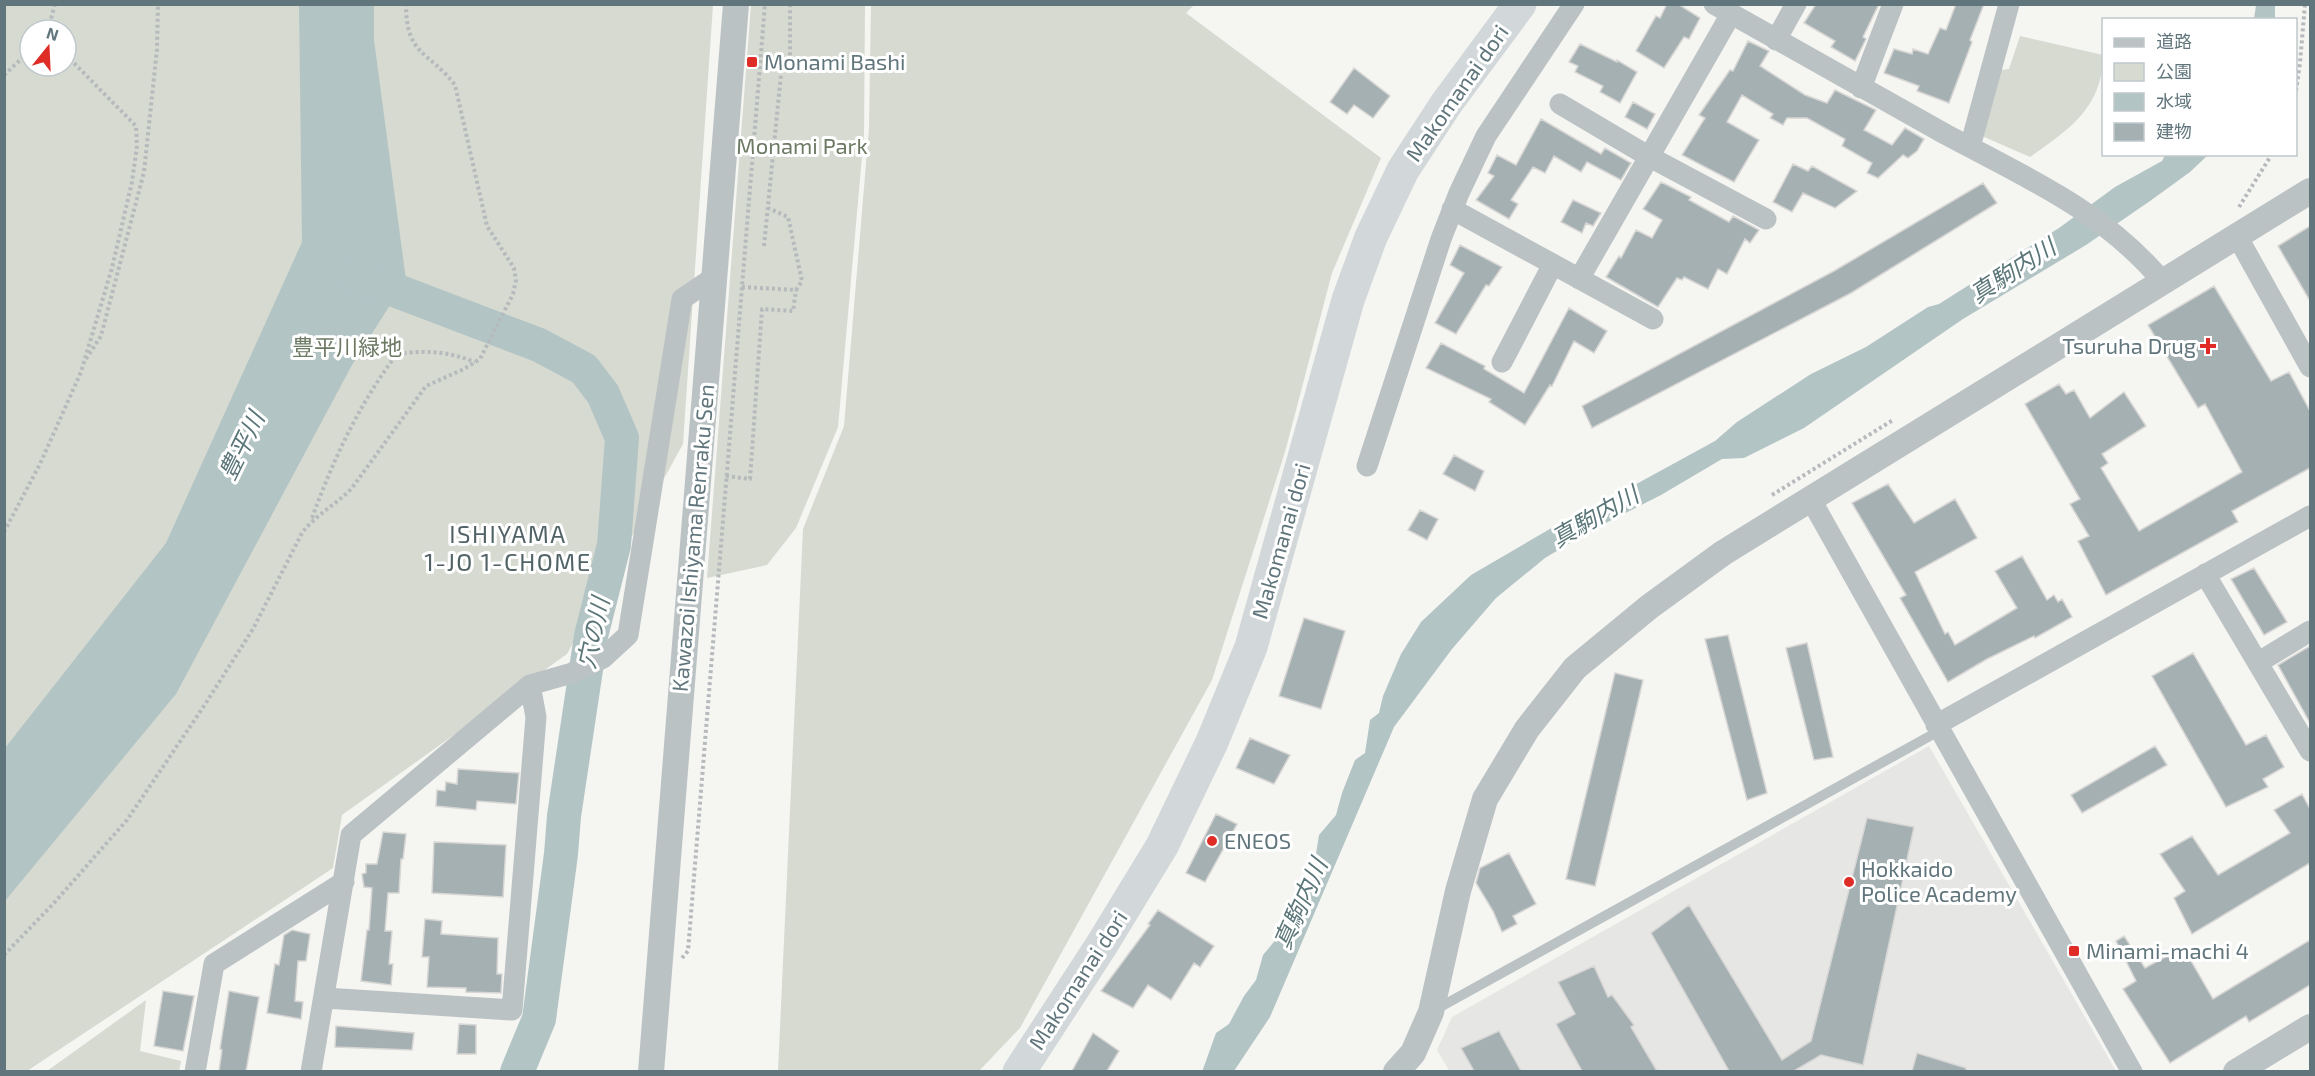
<svg xmlns="http://www.w3.org/2000/svg" width="2315" height="1076" font-family="'Exo 2','Noto Sans JP',sans-serif">
	<rect width="100%" height="100%" fill="#f5f5f2"/>
	<!-- built -->
	<path fill="#e6e6e5" d="M1929 746 2116 1071 1450 1072 1437 1050 1452 1017Z"/>
	<!-- green -->
	<path fill="#d6dad1" fill-rule="evenodd" d="M5 5H713L683 444 567 654 342 815 333 868 27 1071 5 1072ZM30 30H66V66H30Z
		M751 5H865L864 134 838 427 796 528 767 565 707 578Z
		M871 5H1194L1186 13 1381 158 1332 273 1285 452 1212 680 1020 1028 979 1071H778L803 529 844 426 869 128Z
		M2020 36 2103 55C2103 108 2068 130 2030 157L1982 136 2001 70 2009 69Z
		M146 1000 140 1051 181 1061 179 1071H47Z"/>
	<!-- water -->
	<path fill="#b3c4c5" d="M299 5H374V40L406 280 352 365 176 694 5 901V748L166 543 302 242Z
		M2256 5H2275V19H2254Z
		M2165 155H2208L2190 172 2150 201 2086 245 1963 319 1804 428 1744 458 1722 459 1661 495 1590 531 1545 558 1496 598 1452 649 1394 727 1270 1017 1234 1071 1202 1072 1216 1033 1229 1024 1244 996 1256 980 1263 955 1278 937 1315 860 1319 835 1336 815 1342 793 1355 760 1365 753 1370 720 1379 713 1383 696 1401 654 1421 622 1471 575 1567 519 1609 499 1715 441 1737 422 1811 374 1866 347 1928 307 1939 304 2059 228 2115 187 2162 161Z"/>
	<g fill="none" stroke-linecap="round" stroke-linejoin="round">
		<!-- river -->
		<path stroke="#b3c4c5" stroke-width="34" d="M355 275 539 345 584 369 603 394 622 438 614 545 591 636 564 816 561 854 539 1019 517 1072"/>
	</g>
	<!-- building -->
	<path fill="#a5b0b3" stroke="#d7d6d4" stroke-width="1.5" d="M1667 4H1678L1700 18 1689 39 1684 37 1664 68 1636 51 1656 16 1660 18Z
		M1816 4H1879L1863 37 1866 39 1855 61 1831 47 1835 41 1804 23Z
		M1956 4H1984L1970 40 1972 42 1949 103 1917 91 1919 86 1884 73 1894 49 1912 54 1913 49 1928 54 1940 28 1946 30Z
		M1748 41 1769 51 1760 66 1805 95 1827 103 1835 90 1876 110 1864 130 1892 145 1905 128 1924 139 1917 151 1908 158 1903 155 1878 178 1867 173 1872 163 1842 146 1845 139 1807 118H1787L1783 125 1770 118 1773 114 1742 95 1727 122 1759 140 1734 182 1682 155 1705 118 1699 115 1730 70 1733 71Z
		M1580 44 1617 62V60L1637 72 1620 103 1600 92 1603 86 1575 72 1578 66 1569 62Z
		M1354 68 1390 96 1373 118 1354 105 1347 114 1330 102Z
		M1633 102 1655 114 1647 129 1625 117Z
		M1541 119 1601 154 1605 148 1631 163 1621 180 1587 162 1581 172 1554 156 1545 173 1533 167 1511 200 1518 204 1509 219 1476 200 1494 176 1488 173 1497 155 1516 165Z
		M1793 164 1808 171 1812 166 1857 191 1835 208 1803 193 1792 212 1773 202Z
		M1661 182 1691 197 1689 200 1729 222 1733 216 1759 230 1750 243 1745 239 1727 274 1718 269 1708 289 1684 277 1682 280 1677 278 1658 307 1606 277 1619 256 1621 258 1636 230 1652 238 1662 220 1643 209Z
		M1983 183 1997 203 1851 293 1592 428 1582 406 1834 271Z
		M1573 200 1601 213 1593 226 1586 223 1582 233 1561 222Z
		M2310 226V301L2278 246Z
		M1460 245 1502 267 1489 286 1486 285 1456 334 1435 323 1464 273 1450 265Z
		M2214 286 2271 381 2289 372 2310 411V468L2232 511 2238 522 2106 595 2078 541 2089 536 2070 504 2080 499 2025 404 2059 384 2066 394 2074 390 2090 418 2124 392 2146 426 2102 454 2108 463 2101 468 2139 531 2242 472 2205 404 2198 408 2148 325Z
		M1569 308 1607 331 1594 353 1574 341 1552 386 1550 385 1525 425 1489 402 1491 399 1426 368 1441 343 1485 366 1484 369 1524 393Z
		M1454 455 1484 471 1475 491 1443 474Z
		M1888 484 1914 523 1955 499 1977 538 1915 572 1945 634 1948 632 1955 645 2017 608 1995 571 2022 556 2047 600 2054 595 2058 602 2062 599 2072 617 2035 638 2034 636 1987 659 1948 682 1900 598 1906 595 1852 503Z
		M1420 510 1438 519 1427 540 1408 530Z
		M2254 568 2287 622 2264 635 2231 579Z
		M1304 618 1345 631 1321 709 1279 696Z
		M1728 635 1767 793 1747 800 1705 639Z
		M1807 643 1833 757 1814 760 1786 648Z
		M2310 646V723L2278 665Z
		M2193 653 2246 745 2266 735 2284 767 2263 779 2268 787 2226 807 2152 676Z
		M1615 673 1643 680 1595 886 1566 879Z
		M1250 738 1290 755 1274 784 1236 768Z
		M2155 746 2167 765 2082 813 2071 795Z
		M458 769 519 773 516 804 477 801 476 810 436 806 437 790 445 791 446 782 457 784Z
		M2302 794 2310 809V863L2192 934 2174 898 2185 891 2160 854 2192 836 2218 875 2290 833 2274 810Z
		M1216 814 1237 824 1205 882 1186 873Z
		M1867 818 1914 827 1863 1065 1821 1055 1794 1071H1729L1651 933 1689 905 1782 1060 1811 1041Z
		M383 832 406 834 403 859H401L399 893H388L385 931H392L389 964H393L391 985 361 981 367 930H369L372 888 364 887 362 874 366 873V864H377Z
		M434 842 506 845 503 897 432 893Z
		M1509 853 1536 904 1513 916 1517 924 1502 932 1493 911 1476 883 1480 868Z
		M1158 910 1214 946 1200 967 1194 963 1171 1000 1148 985 1133 1008 1101 991 1150 925 1148 924Z
		M425 919 442 921 441 934 498 938 497 974H502L501 993 466 992V988L427 987 429 957H422Z
		M292 930 310 934 306 961H298L295 1001 303 1002 301 1019 267 1013 275 964 279 965 284 935Z
		M2124 936 2145 968 2183 947 2213 999 2310 940V985L2249 1022 2246 1016 2170 1063 2123 989 2136 981 2116 941Z
		M1594 966 1608 997 1612 995 1634 1025 1631 1027 1657 1071H1582L1556 1024 1575 1014 1558 982Z
		M163 991 194 996 183 1051 154 1046Z
		M229 991 259 997 246 1071H219L222 1050 220 1049Z
		M459 1024 476 1025V1054H457Z
		M336 1026 414 1033 412 1050 335 1047Z
		M1499 1031 1521 1071H1474L1461 1048Z
		M1093 1033 1119 1051 1107 1071H1072Z
		M1917 1053 1966 1068V1071H1912Z"/>
	<g fill="none" stroke-linecap="round" stroke-linejoin="round">
		<!-- path -->
		<path stroke="#b6babc" stroke-width="4" stroke-dasharray="3 3" stroke-linecap="butt" d="M48 30 55 4
			M4 75 30 51
			M2296 91 2300 63 2305 4
			M2239 207 2272 154
			M764 246 782 64 790 62V4
			M742 287 796 290 802 281 788 217 768 208
			M86 359 101 336 144 172 157 49 158 4
			M726 476 750 479 762 309 793 311 796 290
			M1772 495 1893 420
			M312 518C333 460 359 404 397 354 427 350 446 351 475 362
			M4 532 40 464 81 372 112 268 132 182 137 146 136 126 66 55
			M4 955 54 903 127 820 202 709 253 629 302 533C316 514 336 505 352 488L426 386 464 369 480 359 513 294 516 280 514 268 487 226 455 85C428 50 406 56 406 4
			M682 958 688 951 765 4"/>
		<!-- service -->
		<path stroke="#bbc2c4" stroke-width="10" d="M1433 1011 1939 731"/>
		<!-- minor -->
		<path stroke="#bbc2c4" stroke-width="21" d="M1714 4C1791 48 1868 91 1945 134 2025 177 2103 210 2163 282
			M1776 40 1796 4
			M1861 88 1893 4
			M1560 104 1648 156 1766 219
			M1970 147 2009 4
			M1452 209 1653 319
			M2237 236 2310 367
			M1579 279 1731 14
			M1502 362 1553 264
			M1367 466 1441 239 1459 193 1486 136 1574 4
			M1810 498 2132 1072
			M2205 574 2310 751
			M2259 662 2310 631
			M1936 725 2310 516
			M325 998 512 1010 536 717 530 685
			M195 1072 214 964 344 882
			M311 1072 351 835 530 685 572 673 603 658 628 635 682 299 713 278"/>
		<!-- tertiary -->
		<path stroke="#bbc2c4" stroke-width="26" d="M651 1072 736 4
			M1396 1072 1413 1053 1431 1012 1458 891 1485 799 1527 729 1575 668 1649 607 1723 553 2310 191
			M2236 1072 2310 1027"/>
		<!-- trunk -->
		<path stroke="#d2d8da" stroke-width="33" d="M1019 1072 1101 946 1162 846 1212 742 1251 647 1348 300 1371 237 1403 170 1446 104 1520 4"/>
	</g>
	<!-- markers -->
	<g fill="#df2c27" stroke="#fff" stroke-width="2">
		<rect x="746" y="56" width="12" height="12" rx="3"/>
		<path d="M2205 337h6v6h6v6h-6v6h-6v-6h-6v-6h6z"/>
		<circle cx="1212" cy="841" r="6"/>
		<circle cx="1849" cy="882" r="6"/>
		<rect x="2068" y="945" width="12" height="12" rx="3"/>
	</g>
	<g text-anchor="middle" stroke-width="6" stroke-linejoin="round" paint-order="stroke">
		<!-- poi labels -->
		<g font-size="22" fill="#61767c" stroke="#fff" text-anchor="start">
			<text x="764" y="70">Monami Bashi</text>
			<text x="2196" y="354" text-anchor="end">Tsuruha Drug</text>
			<text x="1224" y="849">ENEOS</text>
			<text x="1861" y="877">Hokkaido<tspan x="1861" dy="25">Police Academy</tspan></text>
			<text x="2086" y="959">Minami-machi 4</text>
		</g>
		<!-- street labels -->
		<g font-size="22" fill="#61767c" stroke="#fff">
			<text transform="translate(1457 93) rotate(-55)" y="8">Makomanai dori</text>
			<text transform="translate(693 538) rotate(-85)" y="8">Kawazoi Ishiyama Renraku Sen</text>
			<text transform="translate(1281 541) rotate(-74)" y="8">Makomanai dori</text>
			<text transform="translate(1078 980) rotate(-57)" y="8">Makomanai dori</text>
		</g>
		<!-- park labels -->
		<g font-size="22" fill="#6c7963" stroke="#fff">
			<text x="802" y="154">Monami Park</text>
			<text x="347" y="355">豊平川緑地</text>
		</g>
		<!-- water labels -->
		<g font-size="24" font-style="italic" fill="#5b7678" stroke="#fff">
			<text transform="translate(2013 271) rotate(-33)" y="8">真駒内川</text>
			<text transform="translate(242 446) rotate(-64)" y="8">豊平川</text>
			<text transform="translate(1595 517) rotate(-30)" y="8">真駒内川</text>
			<text transform="translate(594 633) rotate(-78)" y="8">穴の川</text>
			<text transform="translate(1301 904) rotate(-66)" y="8">真駒内川</text>
		</g>
		<!-- neighbourhood labels -->
		<g font-size="24" letter-spacing="1.5" fill="#526367" stroke="#fff">
			<text x="508" y="543">ISHIYAMA<tspan x="508" dy="28">1-JO 1-CHOME</tspan></text>
		</g>
	</g>
	<!-- border -->
	<rect width="2315" height="1076" fill="none" stroke="#61767c" stroke-width="12"/>
	<!-- legend -->
	<rect x="2102" y="18" width="195" height="138" fill="#ffffff" stroke="#c0c8cb" stroke-width="1.5"/>
	<rect x="2114" y="38" width="30" height="9" fill="#bbc2c4" stroke="#c0c8cb" stroke-width="1.5"/>
	<text x="2156" y="48" font-size="18" fill="#61767c">道路</text>
	<rect x="2114" y="63" width="30" height="18" fill="#d6dad1" stroke="#c0c8cb" stroke-width="1.5"/>
	<text x="2156" y="78" font-size="18" fill="#61767c">公園</text>
	<rect x="2114" y="93" width="30" height="18" fill="#b3c4c5" stroke="#c0c8cb" stroke-width="1.5"/>
	<text x="2156" y="108" font-size="18" fill="#61767c">水域</text>
	<rect x="2114" y="123" width="30" height="18" fill="#a5b0b3" stroke="#c0c8cb" stroke-width="1.5"/>
	<text x="2156" y="138" font-size="18" fill="#61767c">建物</text>
	<!-- north arrow -->
	<g transform="translate(48 48) rotate(18)"><circle r="28" fill="#ffffff" stroke="#c0c8cb" stroke-width="1.5"/>
	<path d="M0-4.5L10 22L0 15L-10 22Z" fill="#df2c27"/>
	<text y="-9" font-size="16" font-weight="bold" text-anchor="middle" fill="#61767c">N</text>
	</g>
</svg>
